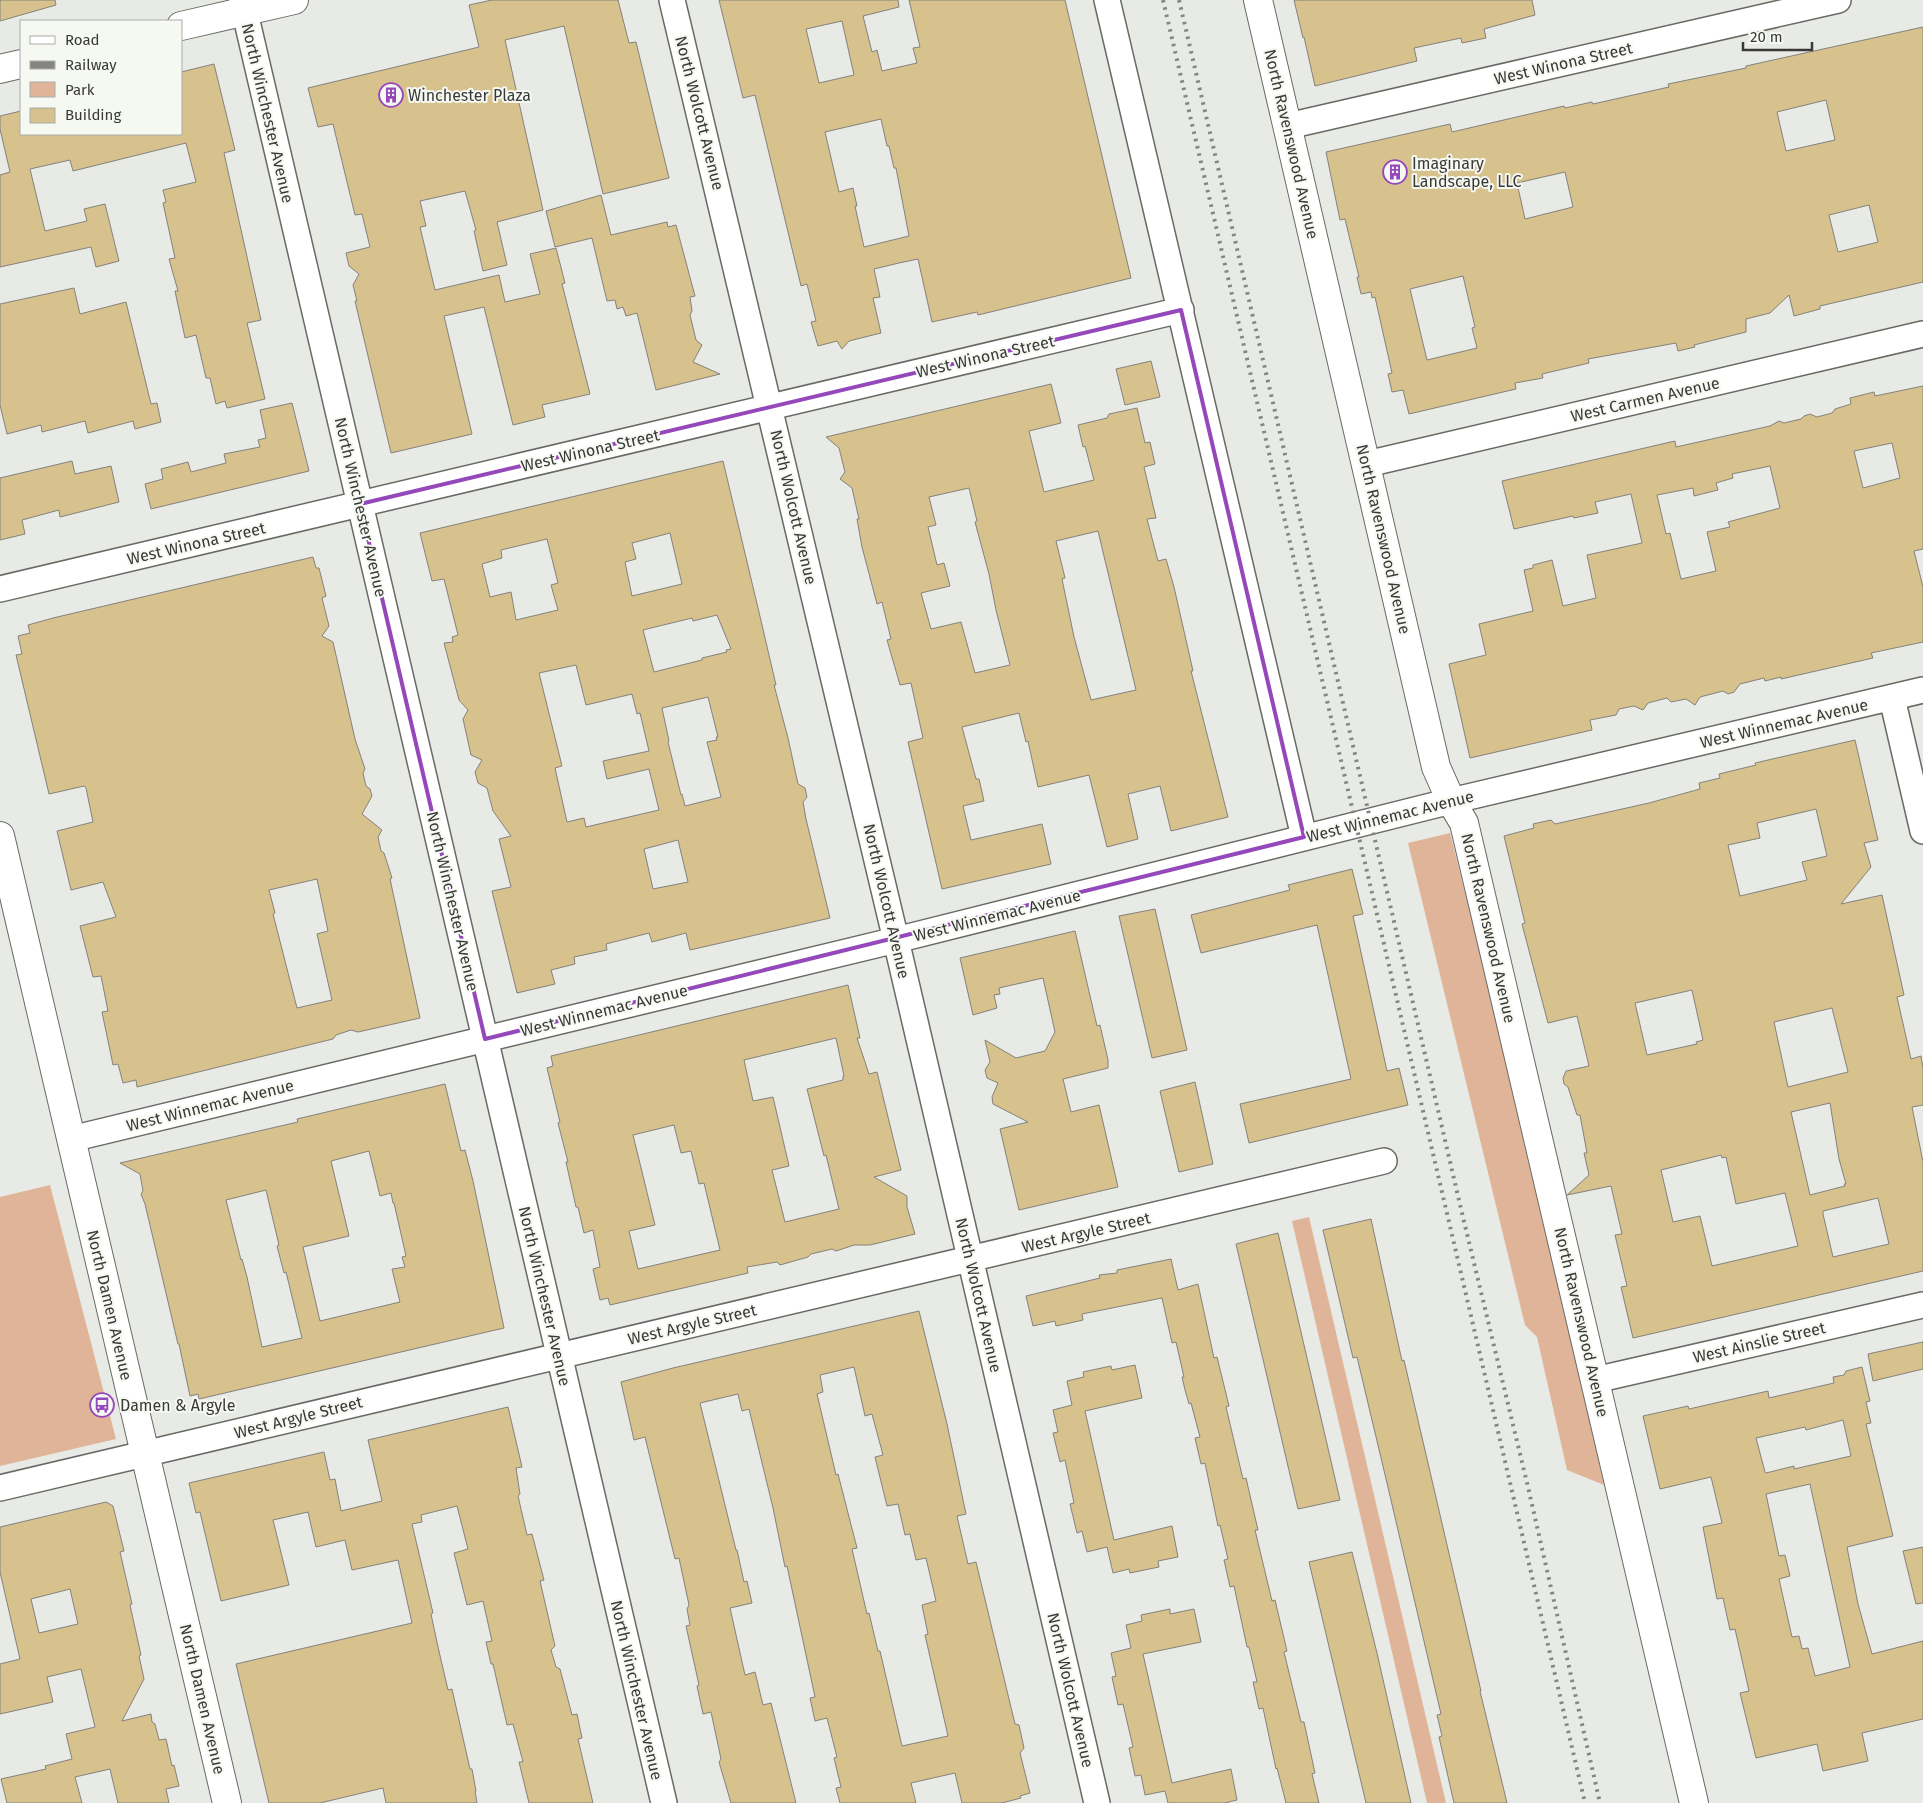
<svg xmlns="http://www.w3.org/2000/svg" width="1923" height="1803" font-family="'Fira Sans',sans-serif">
	<rect width="100%" height="100%" fill="#e8eae5"/>
	<!-- green -->
	<path fill="#e0b499" d="M1450 833 1517 1099 1604 1485 1567 1470 1537 1337 1525 1325 1408 843Z
		M50 1185 116 1439 0 1466V1197Z
		M1309 1217 1446 1803H1427L1292 1221Z"/>
	<!-- building -->
	<path fill="#d7c18d" stroke="#84827d" fill-rule="evenodd" d="M0 0H55L56 5 0 21Z
		M492 0H618L629 43 636 42 669 178 603 194 564 26 505 40 543 210 497 222 507 265 483 271 474 231 476 230 465 191 420 201 426 226 420 227 435 290 499 275 505 302 540 294 530 254 556 248 565 283 562 284 590 394 542 405 545 417 513 425 484 307 444 316 472 434 391 453 355 301H357L353 285 359 274 349 266 346 253 370 247 362 214 355 215 333 124 318 127 308 88 479 47 469 5Z
		M719 0H898L899 7 863 16 872 52 877 50 882 71 917 63 913 48 920 47 909 0H1065L1131 278 978 315 977 312 932 322 918 259 899 263 874 269 880 297 873 298 881 333 849 341 842 349 837 341 818 346 811 322 816 321 807 284 801 286 755 95 743 98ZM842 21 854 75 819 83 806 29ZM881 119 887 146H889L894 168H896L909 236 864 247 855 206H857L853 188 839 192 825 132Z
		M1294 0H1532L1535 15 1484 29 1486 38 1462 43 1461 38 1414 48 1417 61 1315 86 1304 37 1303 38Z
		M1923 27V282L1820 306V309L1794 316 1789 295 1770 313 1746 319V332L1694 345 1695 347 1678 351 1676 343 1588 359 1589 363 1542 374 1543 378 1515 383 1516 389 1409 414 1403 390 1392 392 1388 374 1392 373 1375 297 1372 298 1371 292 1361 294 1357 277H1359L1345 219 1340 220 1326 152 1450 124 1452 132 1564 106 1565 108 1592 102 1593 104 1669 87 1668 84 1746 68V66ZM1826 100 1835 140 1786 151 1777 112ZM1565 172 1573 207 1525 219 1517 183ZM1869 205 1878 242 1838 252 1829 215ZM1463 276 1475 327 1472 328 1477 348 1427 360 1410 289Z
		M214 64 235 150 224 153 261 320 247 323 265 399 227 408 225 401 216 404 210 378H206L196 335 185 338 175 291H178L169 259 175 258 163 203 166 202 163 190 196 182 186 143 73 171 70 160 30 169 45 231 87 221 84 209 105 204 119 261 96 267 91 247 0 267V175L10 172 0 129V116L21 111V134H181V72Z
		M601 195 611 235 667 222 668 227 676 225 695 296 690 297 692 311 690 315 696 340 702 345 693 362 720 374 656 390 637 313 626 316 623 307 617 309 615 300 607 301 592 238 555 247 546 211Z
		M74 288 80 314 126 302 151 404 157 403 161 422 135 429 133 421 88 433 85 421 42 432 41 425 7 434 0 405V304Z
		M1151 361 1160 397 1125 405 1116 369Z
		M1051 384 1061 423 1029 431 1044 492 1094 480 1085 446 1083 447 1078 425 1107 418 1109 414 1137 408 1145 443 1150 442 1155 464 1144 467 1156 518 1147 519 1158 561 1166 559 1174 587 1193 671H1191L1228 817 1171 831 1160 786 1128 794 1138 839 1107 847 1089 775 1038 787 1028 741 1026 742 1019 713 962 727 976 779H979L984 801 963 806 971 840 1042 824 1051 864 942 889 908 742 923 738 911 683 900 685 887 640 891 639 882 602 877 604 862 547 857 519H859L852 488 840 479 845 472 839 448 826 437ZM969 488 977 521 975 522 989 574 996 610 1010 665 975 673 961 622 931 629 921 593 950 586 944 563 937 565 928 527 936 525 929 497ZM1098 531 1136 690 1091 700 1074 637 1062 579 1065 578 1056 541Z
		M1923 386V549L1914 551 1923 587V642L1871 653 1873 658 1781 679V677L1765 681 1764 678 1740 684 1734 692 1728 694 1723 691 1700 697 1695 705 1686 699 1671 702 1667 698 1648 703 1643 710 1634 706 1619 709 1616 715 1590 720 1592 730 1470 758 1449 664 1486 655 1479 624 1533 611 1524 570 1533 568V565L1552 560 1563 606 1596 598 1587 555 1642 543 1631 494 1595 502 1598 513 1574 518 1573 516 1514 529 1502 481 1675 441 1676 447 1770 426 1779 421 1784 423 1801 419 1804 416 1810 414 1817 417 1832 413 1835 409 1851 404 1850 398 1874 392 1875 396ZM1892 443 1900 478 1863 488 1854 451ZM1770 466 1780 508 1728 522 1730 527 1707 532 1716 571 1681 579 1670 533 1666 534 1657 495 1693 488 1694 496 1718 490 1716 483 1733 478 1732 474Z
		M292 403 309 471 151 509 145 484 163 479 161 469 188 462 191 472 226 463 224 454 260 447 258 440 266 438 260 410Z
		M72 461 75 474 111 466 119 502 60 517 59 510 22 520 25 534 0 540V478Z
		M723 461 758 608 776 685H774L788 738 798 784 805 788 807 797 803 802 806 819 830 918 690 950 686 933 652 942 649 933 606 944 607 950 574 957 575 964 551 970 555 984 517 993 492 891 511 887 499 839 511 836 493 811 487 788 478 783 475 772 482 760 471 755 463 719 468 710 459 700 444 643 453 642 452 637 458 635 444 579 432 581 420 533ZM670 533 682 584 632 596 625 562 636 559 632 543ZM547 539 558 583 551 585 558 610 516 620 511 592 490 597 482 564 502 558 501 550ZM717 615 731 649 726 650 727 652 702 658V660L654 672 643 630 692 618 693 621ZM576 665 586 705 632 694 637 714 640 713 649 751 603 761 607 779 649 769 659 810 586 827 584 818 567 822 555 768 562 766 539 673ZM708 697 718 737H716L717 740 707 742 721 797 685 806 682 794 681 795 668 742 669 741 662 708ZM678 840 688 882 653 889 644 849Z
		M313 557 316 568H319L326 596 322 598 329 626 322 636 333 642 355 739 365 769 363 773 366 786 370 789 372 796 362 814 382 830 378 837 381 851 384 853 392 878 390 879 420 1018 358 1032 351 1030 336 1035 333 1039 137 1087 136 1080 123 1083 118 1064 113 1065 102 1012 108 1011 101 976 93 977 80 926 116 917 103 882 71 890 57 831 93 822 86 788 84 786 49 794 16 655 22 654 18 636 30 633 28 625 53 618ZM317 879 328 931 317 934 332 1000 297 1008 273 914 275 913 269 890Z
		M1855 740 1878 840 1864 843 1871 867 1841 904 1882 895 1904 995 1897 997 1911 1059 1921 1056 1923 1068V1105L1912 1107 1923 1162V1271L1633 1338 1621 1287 1627 1286 1615 1235 1622 1234 1611 1186 1567 1195 1589 1175 1584 1153H1587L1580 1115H1577L1568 1087 1564 1084 1563 1078 1566 1071 1589 1066 1577 1016 1548 1023 1522 924 1525 923 1504 836 1534 828 1533 824 1551 820 1555 824 1649 803 1700 789 1699 783 1720 778 1719 774 1756 765 1755 763ZM1816 809 1827 856 1802 862 1807 880 1740 896 1728 845 1760 838 1757 823ZM1692 990 1703 1040 1696 1042 1697 1044 1647 1055 1635 1003ZM1832 1008 1848 1072 1788 1087 1774 1022ZM1830 1103 1839 1159 1846 1184H1844L1845 1186 1810 1195 1791 1112ZM1721 1155 1722 1158 1726 1157 1736 1204 1785 1193 1798 1246 1712 1266 1700 1216 1673 1222 1661 1170ZM1878 1198 1889 1244 1833 1257 1823 1214V1211Z
		M1352 869 1363 914 1353 916 1387 1071 1399 1068 1408 1105 1249 1143 1240 1104 1351 1079 1317 925 1201 953 1191 915 1290 890 1288 885Z
		M1155 909 1187 1050 1152 1058 1119 916Z
		M1075 931 1097 1026 1100 1025 1108 1060V1068L1063 1079 1071 1112 1099 1105 1118 1187 1019 1210 1000 1129 1028 1122 993 1104 992 1097 998 1083 987 1078 985 1070 990 1062 985 1040 1016 1058 1045 1051 1055 1032 1043 978 999 988 1000 994 994 995 997 1008 973 1015 960 958Z
		M848 985 860 1038H857L869 1074 877 1072 901 1170 874 1177 907 1196V1207L915 1234 870 1245H854L836 1251 832 1249 811 1254 808 1257 780 1265 777 1262 747 1267 748 1273 610 1305 608 1298 600 1300 593 1269 600 1267 593 1230 584 1233 578 1207H576L566 1162H568L558 1123 560 1122 547 1068 553 1066 551 1056ZM836 1038 844 1076H843V1080L807 1089 824 1156 826 1155 839 1209 785 1222 772 1170 789 1166 773 1097 753 1101 744 1060ZM674 1125 681 1153 691 1151 699 1184 704 1183 720 1250 638 1269 629 1231 655 1225 633 1135Z
		M1195 1082 1213 1164 1179 1172 1160 1091Z
		M445 1084 461 1151 465 1150 473 1181 504 1328 199 1399 198 1394 190 1396 179 1344H178L145 1204 141 1194 143 1191 140 1174 120 1163 298 1122 297 1119ZM369 1151 380 1196 391 1193 393 1203H394L406 1256 402 1257 405 1267 392 1269 400 1302 320 1321 303 1247 349 1236 331 1161ZM266 1190 279 1245 277 1246 284 1273 286 1272 302 1338 262 1347 247 1277 242 1259 241 1260 226 1200Z
		M1371 1219 1402 1361 1404 1360 1481 1691H1480L1507 1803H1454L1439 1737 1442 1736 1437 1715 1441 1714 1387 1483 1357 1357 1353 1358 1323 1230Z
		M1278 1233 1340 1500 1298 1509 1236 1244Z
		M1171 1259 1178 1290 1198 1284 1214 1358 1217 1357 1229 1406 1226 1407 1243 1479 1246 1478 1258 1530H1255L1272 1601 1275 1600 1287 1651 1284 1652 1301 1722H1304L1315 1773 1312 1774 1319 1803H1286L1277 1768 1276 1769 1263 1708 1259 1709 1253 1682H1257L1249 1647H1247L1234 1586 1230 1587 1224 1560 1228 1559 1220 1525 1218 1526 1205 1463 1201 1464 1195 1438 1200 1437 1191 1403 1189 1404 1185 1390 1182 1377H1184L1176 1342 1172 1343 1162 1298 1082 1314 1083 1320 1070 1323 1056 1326 1055 1321 1033 1326 1026 1296 1100 1278 1099 1275 1117 1273V1270Z
		M919 1311 947 1424 966 1514 957 1516 968 1564 976 1562 1015 1724 1019 1725 1024 1748 1020 1753 1030 1793 1020 1796 1021 1798 1002 1803H962L955 1773 911 1783 916 1803H840L836 1788 841 1787 834 1758 837 1757 827 1718 815 1721 810 1698 815 1697 787 1566 785 1567 773 1508 749 1409 742 1411 738 1394 700 1403 736 1550H737L744 1582 747 1581 752 1603 730 1608 745 1675 755 1672 763 1705 771 1703 796 1803H731L719 1762 721 1759 711 1712 703 1714 697 1686 699 1685 686 1626 690 1625 687 1609 689 1605 679 1558 675 1559 645 1437 634 1440 621 1382 673 1368ZM854 1367 865 1416 872 1414 883 1455 875 1457 887 1506 898 1504 905 1535 910 1534 916 1560 926 1558 936 1601 922 1605 928 1634 925 1635 948 1736 902 1746 880 1651H878L869 1613 867 1614 852 1549 857 1548 838 1474 836 1475 817 1394 823 1392 820 1375Z
		M1923 1342V1369L1873 1381 1868 1354Z
		M1135 1365 1142 1398 1085 1411 1114 1540 1172 1526 1178 1557 1158 1561 1159 1567 1130 1573 1129 1569 1113 1573 1107 1547 1087 1552 1082 1531 1077 1533 1070 1504 1074 1503 1065 1460 1060 1462 1053 1433 1058 1432 1053 1410 1072 1405 1067 1381 1084 1377 1083 1372 1111 1366 1112 1370Z
		M1862 1367 1870 1401 1866 1402 1871 1423 1866 1424 1893 1536 1847 1547 1858 1604 1872 1654 1923 1641V1719L1862 1733 1868 1761 1823 1771 1817 1744 1756 1758 1740 1693 1749 1691 1735 1629 1730 1630 1723 1598 1717 1599 1703 1527 1722 1523 1711 1477 1660 1489 1643 1416 1688 1406 1689 1409 1768 1391 1769 1398 1834 1383 1833 1377 1844 1375 1846 1371ZM1843 1420 1851 1456 1794 1469V1466L1766 1473 1765 1472 1756 1438 1805 1427 1806 1430ZM1810 1484 1850 1667 1815 1676 1808 1648 1802 1649 1799 1636 1792 1637 1779 1579 1790 1576 1785 1555 1779 1556 1766 1494Z
		M508 1407 522 1467 516 1468 520 1494 518 1496 527 1535 532 1534 544 1580 540 1581 555 1646 551 1650 556 1667 560 1669 572 1715 577 1714 582 1738 578 1739 593 1803H529L519 1762H523L513 1724 507 1725 493 1664H491L486 1642 492 1641 483 1601 467 1605 454 1553 468 1549 457 1506 421 1515 422 1522 412 1524 433 1613 431 1614 438 1647 448 1690 452 1689 470 1769H472L476 1791H475L477 1803H386L383 1788 320 1803H269L236 1664 412 1623 398 1560 352 1570 345 1540 316 1547 308 1512 273 1520 289 1585 221 1601 200 1512 196 1513 189 1483 324 1452 330 1480 335 1479 341 1511 382 1501 368 1440Z
		M106 1502 113 1506 124 1551 120 1552 132 1604 130 1605 141 1655 139 1656 144 1679 122 1721 151 1714 152 1722 155 1724 159 1740 166 1739 172 1766 174 1765 179 1786 166 1789 169 1803H118L110 1769 75 1777 82 1803H7L1 1779 46 1769 45 1766 72 1759 66 1734 95 1727 81 1669 47 1677 53 1702 0 1714V1664L20 1659 0 1572V1527ZM70 1589 78 1624 39 1633 31 1599Z
		M1923 1547V1603L1916 1604 1903 1551Z
		M1352 1552 1377 1653 1411 1803H1366L1309 1562Z
		M1170 1609V1614L1194 1609 1201 1642 1143 1654 1172 1783 1231 1769 1237 1800 1225 1803H1168L1165 1791 1145 1795 1141 1775 1135 1776 1129 1748 1133 1747 1123 1704 1118 1705 1112 1677 1116 1676 1111 1653 1131 1648 1126 1625 1142 1621 1141 1615Z"/>
	<g fill="none" stroke-linecap="round" stroke-linejoin="round">
		<!-- street casing -->
		<g stroke="#696a65" stroke-width="28">
			<path id="street" d="M242 0 664 1803
				M672 0 896 940 1097 1803
				M1107 0 1304 837
				M1288 126 1838 0
				M1367 464 1923 334
				M0 589 1181 310
				M1892 698 1923 831
				M71 1139 896 940 1451 801 1923 690
				M1595 1380 1923 1305
				M0 1488 1384 1161"/>
		</g>
		<!-- secondary casing -->
		<g stroke="#696a65" stroke-width="30">
			<path id="secondary" d="M1258 0 1436 767 1451 801 1464 823 1694 1803
				M0 836 227 1803"/>
		</g>
		<!-- primary casing -->
		<g stroke="#696a65" stroke-width="30">
			<path id="primary" d="M181 26 294 0
				M0 69 21 64"/>
		</g>
		<!-- street -->
		<use href="#street" stroke="#fff" stroke-width="25"/>
		<!-- secondary -->
		<use href="#secondary" stroke="#fff" stroke-width="28"/>
		<!-- primary -->
		<use href="#primary" stroke="#fff" stroke-width="28"/>
		<!-- rail -->
		<path stroke="#858683" stroke-width="4" stroke-dasharray="2.5 5" stroke-linecap="butt" d="M1163 0 1585 1803
			M1179 0 1462 1213 1528 1487 1600 1803"/>
	</g>
	<!-- marked area -->
	<path fill="none" stroke="#9548ba" stroke-width="4" stroke-linejoin="round" d="M1181 310 1304 837 485 1039 360 504Z"/>
	<!-- icons -->
	<defs>
		<g id="building-ring" transform="scale(1.25)"><circle r="9.5" fill="#f6f8f2" stroke="#9548ba" stroke-width="1.5"/><path d="M-4-6H4V6H1V3H-1V6H-4ZM-2.5-4.3h1.7v1.8h-1.7ZM.8-4.3h1.7v1.8H.8ZM-2.5-1h1.7V.8h-1.7ZM.8-1h1.7V.8H.8Z" fill="#9548ba"/></g>
		<g id="bus-ring" transform="scale(1.25)"><circle r="9.5" fill="#f6f8f2" stroke="#9548ba" stroke-width="1.5"/><path d="M-5-6H5V4H4V6H2V4H-2V6H-4V4H-5ZM-3.5-4V0h7V-4ZM-3.5 1.2v1.5H-2V1.2ZM2 1.2v1.5H3.5V1.2Z" fill="#9548ba"/></g>
	</defs>
	<g fill-rule="evenodd">
		<use href="#building-ring" x="391" y="95"/>
		<use href="#building-ring" x="1395" y="172"/>
		<use href="#bus-ring" x="102" y="1405"/>
	</g>
	<g text-anchor="middle" stroke-width="4" stroke-linejoin="round" paint-order="stroke">
		<!-- street labels -->
		<g font-size="16" fill="#393a38" stroke="#f6f8f2">
			<text transform="translate(1563 63) rotate(-13)" y="6">West Winona Street</text>
			<text transform="translate(268 113) rotate(77)" y="6">North Winchester Avenue</text>
			<text transform="translate(700 113) rotate(76)" y="6">North Wolcott Avenue</text>
			<text transform="translate(1292 144) rotate(77)" y="6">North Ravenswood Avenue</text>
			<text transform="translate(985 356) rotate(-13)" y="6">West Winona Street</text>
			<text transform="translate(1645 399) rotate(-13)" y="6">West Carmen Avenue</text>
			<text transform="translate(590 450) rotate(-13)" y="6">West Winona Street</text>
			<text transform="translate(361 507) rotate(77)" y="6">North Winchester Avenue</text>
			<text transform="translate(794 507) rotate(77)" y="6">North Wolcott Avenue</text>
			<text transform="translate(1384 539) rotate(77)" y="6">North Ravenswood Avenue</text>
			<text transform="translate(196 543) rotate(-13)" y="6">West Winona Street</text>
			<text transform="translate(1784 723) rotate(-13)" y="6">West Winnemac Avenue</text>
			<text transform="translate(1390 816) rotate(-14)" y="6">West Winnemac Avenue</text>
			<text transform="translate(453 901) rotate(77)" y="6">North Winchester Avenue</text>
			<text transform="translate(887 901) rotate(77)" y="6">North Wolcott Avenue</text>
			<text transform="translate(997 915) rotate(-14)" y="6">West Winnemac Avenue</text>
			<text transform="translate(1489 928) rotate(77)" y="6">North Ravenswood Avenue</text>
			<text transform="translate(604 1010) rotate(-14)" y="6">West Winnemac Avenue</text>
			<text transform="translate(210 1105) rotate(-14)" y="6">West Winnemac Avenue</text>
			<text transform="translate(1086 1232) rotate(-13)" y="6">West Argyle Street</text>
			<text transform="translate(979 1295) rotate(77)" y="6">North Wolcott Avenue</text>
			<text transform="translate(545 1296) rotate(77)" y="6">North Winchester Avenue</text>
			<text transform="translate(110 1305) rotate(77)" y="6">North Damen Avenue</text>
			<text transform="translate(1582 1322) rotate(77)" y="6">North Ravenswood Avenue</text>
			<text transform="translate(692 1324) rotate(-13)" y="6">West Argyle Street</text>
			<text transform="translate(1759 1342) rotate(-13)" y="6">West Ainslie Street</text>
			<text transform="translate(298 1417) rotate(-14)" y="6">West Argyle Street</text>
			<text transform="translate(637 1690) rotate(77)" y="6">North Winchester Avenue</text>
			<text transform="translate(1071 1690) rotate(77)" y="6">North Wolcott Avenue</text>
			<text transform="translate(203 1699) rotate(77)" y="6">North Damen Avenue</text>
		</g>
		<!-- poi labels -->
		<g font-size="16" fill="#393a38" stroke="#f6f8f2" text-anchor="start">
			<text x="408" y="101">Winchester Plaza</text>
			<text x="1412" y="169">Imaginary<tspan x="1412" dy="18">Landscape, LLC</tspan></text>
			<text x="120" y="1411">Damen &amp; Argyle</text>
		</g>
	</g>
	<!-- legend -->
	<rect x="20" y="20" width="162" height="115" fill="#f6f8f2" stroke="#aaaca8"/>
	<rect x="30" y="36" width="25" height="8" fill="#ffffff" stroke="#aaaca8"/>
	<text x="65" y="45" font-size="15" fill="#393a38">Road</text>
	<rect x="30" y="61" width="25" height="8" fill="#858683" stroke="#aaaca8"/>
	<text x="65" y="70" font-size="15" fill="#393a38">Railway</text>
	<rect x="30" y="82" width="25" height="15" fill="#e0b499" stroke="#aaaca8"/>
	<text x="65" y="95" font-size="15" fill="#393a38">Park</text>
	<rect x="30" y="108" width="25" height="15" fill="#d7c18d" stroke="#aaaca8"/>
	<text x="65" y="120" font-size="15" fill="#393a38">Building</text>
	<!-- scale -->
	<path d="M1743 42v8h69v-8" fill="none" stroke="#393a38" stroke-width="2.5"/>
	<text x="1750" y="42" font-size="15" fill="#393a38" stroke="#f6f8f2" stroke-width="4" paint-order="stroke">20 m</text>
</svg>
